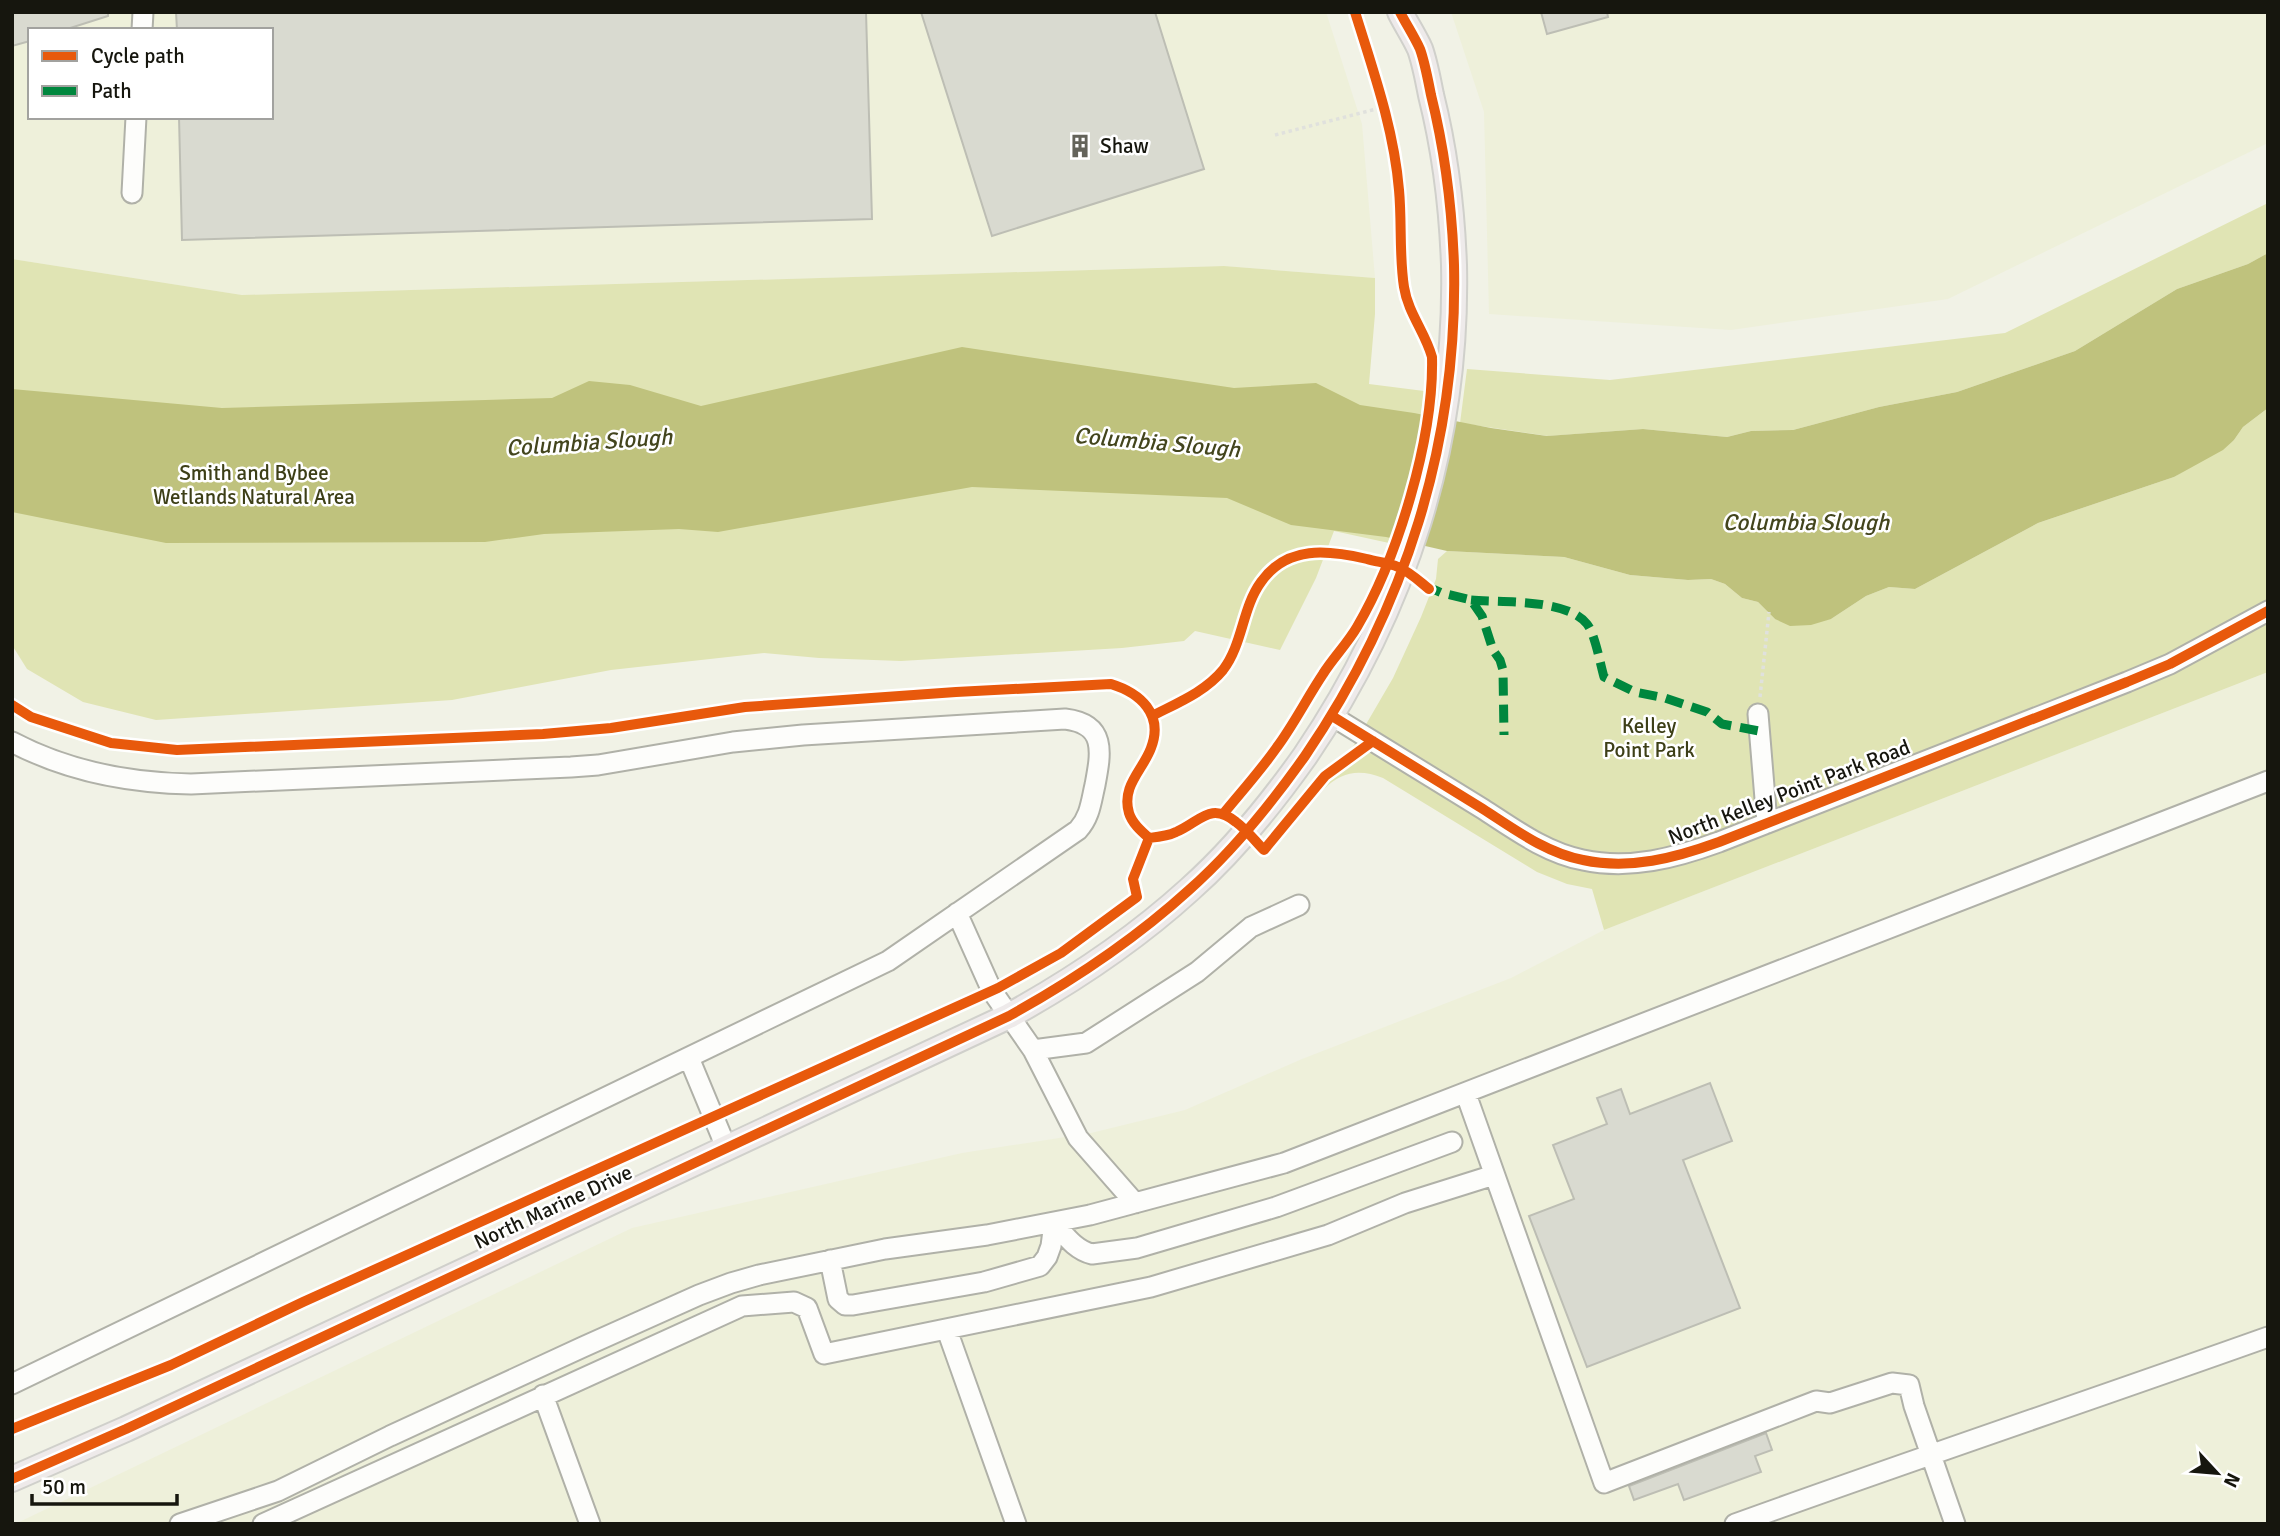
<svg xmlns="http://www.w3.org/2000/svg" width="2280" height="1536" font-family="Signika,sans-serif">
	<rect width="100%" height="100%" fill="#f1f2e6"/>
	<!-- built -->
	<path fill="#eef0da" fill-rule="evenodd" d="M12 12H1326L1362 124 1375 278 1224 266 242 295 12 259ZM30 30H271V117H30Z
		M1451 12H2268V143L1948 299 1731 330 1489 314 1484 112Z
		M2268 672V1524H15L632 1228 962 1153 1091 1133 1185 1110 1302 1059 1511 978 1604 930Z"/>
	<!-- green -->
	<path fill="#e0e4b4" d="M2268 203V253L2248 264 2177 289 2075 351 1957 392 1879 407 1793 430 1751 431 1727 437 1643 429 1548 436 1460 423 1467 369 1610 380 2005 333Z
		M12 259 242 295 1224 266 1375 278V314L1369 384 1424 391 1418 435 1389 543 1334 531 1316 578 1280 650 1195 631 1184 641 1122 648 901 661 819 658 764 653 611 670 452 700 156 720 83 702 27 669 12 645Z
		M2268 408V672L1604 930 1592 889 1567 884 1537 872 1383 778C1360 769 1342 771 1324 789L1354 745 1393 678 1421 617 1436 579 1438 559 1447 551 1564 557 1630 575 1688 580 1711 579 1725 584 1742 598 1758 602 1775 619H1831L1866 596 1889 587 1915 589 2038 523 2174 477 2234 440 2243 427Z"/>
	<!-- water -->
	<path fill="#bfc27d" d="M2268 253V408L2243 427 2234 440 2223 450 2174 477 2038 523 1915 589 1889 587 1866 596 1831 619 1811 625 1790 626 1775 619 1758 602 1742 598 1725 584 1711 579 1688 580 1630 575 1564 557 1447 551 1386 537 1291 525 1227 498 972 487 718 532 679 529 544 534 485 542 166 543 12 512V389L222 408 552 398 589 381 630 385 701 406 962 347 1234 388 1316 383 1360 405 1414 413 1491 428 1547 436 1643 429 1727 437 1751 431 1793 430 1879 407 1957 392 2075 351 2177 289 2248 264Z"/>
	<!-- building -->
	<path fill="#d9dad0" stroke="#bdbeb4" stroke-width="2" d="M12 12H108V16L64 30H30V41L12 46Z
		M176 12H866L872 219 182 240 179 117H271V30H177Z
		M921 12H1155L1204 169 992 236Z
		M1541 12H1607L1608 17 1547 34Z
		M1710 1083 1732 1141 1683 1160 1740 1308 1587 1367 1529 1216 1574 1199 1553 1145 1607 1124 1597 1098 1621 1089 1630 1114Z
		M1766 1433 1772 1450 1755 1456 1761 1472 1684 1500 1678 1484 1634 1500 1629 1486Z"/>
	<g fill="none" stroke-linecap="round" stroke-linejoin="round">
		<!-- minor casing -->
		<g stroke="#b0b1a8" stroke-width="23">
			<path id="minor" d="M142 30 143 12
				M132 193 136 117
				M1758 714 1767 823
				M1332 716C1382 747 1432 778 1483 809 1514 829 1546 853 1583 860 1630 870 1675 858 1719 842L2127 682 2170 664 2268 611
				M12 742C67 771 130 783 191 784L571 767 598 765 733 742 803 735 1065 719C1107 724 1101 753 1095 785 1091 802 1090 817 1078 830L888 961 12 1384
				M957 913 992 991 1033 1050 1078 1138 1135 1203
				M1033 1050 1086 1043 1197 972 1251 927 1299 905
				M689 1058 726 1147
				M1466 1094 1604 1483 1816 1401 1830 1403 1892 1383 1909 1385 1914 1406 1955 1524
				M1054 1223C1065 1235 1075 1250 1092 1254L1137 1248 1276 1207 1452 1142
				M830 1260 838 1299 845 1305H853L984 1282 1040 1266 1047 1257 1051 1246 1054 1223
				M947 1330 1016 1524
				M543 1395 590 1524
				M180 1524 278 1491 390 1436 583 1347 699 1295 731 1283 759 1275 885 1249 987 1235 1090 1215 1284 1163 2268 781
				M263 1524 742 1306 794 1302 807 1308 824 1354 1151 1287 1328 1235 1405 1203 1494 1175
				M1735 1524C1912 1460 2091 1400 2268 1337"/>
		</g>
		<!-- major casing -->
		<g stroke="#d0d0cb" stroke-width="28">
			<path id="major" d="M12 1479 126 1429 1009 1016C1074 980 1134 940 1189 890 1233 851 1271 804 1305 756 1405 609 1458 443 1454 265 1452 208 1445 151 1431 95 1428 80 1425 63 1420 49 1414 36 1406 24 1400 12"/>
		</g>
		<!-- path -->
		<path stroke="#e0e1dd" stroke-width="3.5" stroke-dasharray="3.5 3.5" stroke-linecap="butt" d="M1275 135 1384 107
			M1760 697 1769 612"/>
		<!-- minor -->
		<use href="#minor" stroke="#fdfdfb" stroke-width="19"/>
		<!-- major -->
		<use href="#major" stroke="#eeeaea" stroke-width="24"/>
		<!-- quiet -->
		<path stroke="#00873e" stroke-width="9" stroke-dasharray="18 9" stroke-linecap="butt" d="M1424 585 1442 593 1471 600 1482 616 1493 650 1500 660 1503 670 1504 735
			M1471 600C1502 603 1566 598 1587 624 1595 634 1600 663 1604 677L1635 692 1665 698 1707 712 1722 724 1759 731"/>
		<!-- cycleway casing -->
		<g stroke="#fff" stroke-width="15">
			<path id="cycleway" d="M12 705 31 717 111 743 177 750 543 734 611 728 745 707 956 692 1111 684C1140 693 1164 714 1151 748 1143 770 1121 786 1129 813 1132 823 1141 831 1149 838 1158 837 1168 836 1176 832 1200 822 1210 801 1236 822 1247 830 1255 841 1264 850L1325 776 1373 741
				M1152 716C1177 703 1205 692 1223 670 1243 644 1242 608 1261 582 1287 545 1328 550 1367 559 1377 562 1389 563 1398 567 1410 572 1419 581 1429 589
				M1332 716C1382 747 1432 778 1483 809 1514 829 1546 853 1583 860 1630 870 1675 858 1719 842L2127 682 2170 664 2268 611
				M1224 813C1242 791 1261 770 1277 747 1294 724 1307 698 1323 674 1333 658 1347 644 1357 627 1398 557 1434 438 1432 357 1425 332 1408 313 1404 287 1399 255 1402 222 1399 190 1394 129 1373 70 1355 12
				M12 1429 171 1365 303 1302 998 988 1061 953 1137 897 1133 879 1149 838
				M12 1479 126 1429 1009 1016C1074 980 1134 940 1189 890 1233 851 1271 804 1305 756 1405 609 1458 443 1454 265 1452 208 1445 151 1431 95 1428 80 1425 63 1420 49 1414 36 1406 24 1400 12"/>
		</g>
		<!-- cycleway -->
		<use href="#cycleway" stroke="#e8590c" stroke-width="10"/>
	</g>
	<!-- icons -->
	<defs>
		<g id="building-bare" transform="scale(1.89)"><path d="M-4-6H4V6H1V3H-1V6H-4ZM-2.5-4.3h1.7v1.8h-1.7ZM.8-4.3h1.7v1.8H.8ZM-2.5-1h1.7V.8h-1.7ZM.8-1h1.7V.8H.8Z" fill="#63635a" stroke="#fff" stroke-width="2.5" paint-order="stroke"/></g>
	</defs>
	<g fill-rule="evenodd">
		<use href="#building-bare" x="1080" y="146"/>
	</g>
	<g text-anchor="middle" stroke-width="5" stroke-linejoin="round" paint-order="stroke">
		<!-- poi labels -->
		<g font-size="21" fill="#16160e" stroke="#fff" text-anchor="start">
			<text x="1100" y="153">Shaw</text>
		</g>
		<!-- park labels -->
		<g font-size="21" fill="#3d3f17" stroke="#fff">
			<text x="254" y="480">Smith and Bybee<tspan x="254" dy="24">Wetlands Natural Area</tspan></text>
			<text x="1649" y="733">Kelley<tspan x="1649" dy="24">Point Park</tspan></text>
		</g>
		<!-- street labels -->
		<g font-size="21" fill="#16160e" stroke="#fff">
			<text transform="translate(1789 792) rotate(-21)" y="7">North Kelley Point Park Road</text>
			<text transform="translate(553 1207) rotate(-25)" y="7">North Marine Drive</text>
		</g>
		<!-- water labels -->
		<g font-size="23" font-style="italic" fill="#43451d" stroke="#fff">
			<text transform="translate(589 442) rotate(-4)" y="8">Columbia Slough</text>
			<text transform="translate(1157 442) rotate(5)" y="8">Columbia Slough</text>
			<text x="1806" y="530">Columbia Slough</text>
		</g>
	</g>
	<!-- border -->
	<rect width="2280" height="1536" fill="none" stroke="#16160e" stroke-width="28"/>
	<!-- legend -->
	<rect x="28" y="28" width="245" height="91" fill="#ffffff" stroke="#a2a29f" stroke-width="2"/>
	<rect x="42" y="51" width="35" height="10" fill="#e8590c" stroke="#a2a29f" stroke-width="2"/>
	<text x="91" y="63" font-size="21" fill="#16160e">Cycle path</text>
	<rect x="42" y="86" width="35" height="10" fill="#00873e" stroke="#a2a29f" stroke-width="2"/>
	<text x="91" y="98" font-size="21" fill="#16160e">Path</text>
	<!-- north arrow -->
	<g transform="translate(2217 1473) rotate(116)" stroke="#ffffff" stroke-width="5" paint-order="stroke">
	<path d="M0-5L12 26L0 18L-12 26Z" fill="#16160e"/>
	<text y="-10" font-size="19" font-weight="bold" text-anchor="middle" fill="#16160e">N</text>
	</g>
	<!-- scale -->
	<path d="M32 1494v10h145v-10" fill="none" stroke="#16160e" stroke-width="3.5"/>
	<text x="42" y="1494" font-size="21" fill="#16160e" stroke="#ffffff" stroke-width="5" paint-order="stroke">50 m</text>
</svg>
